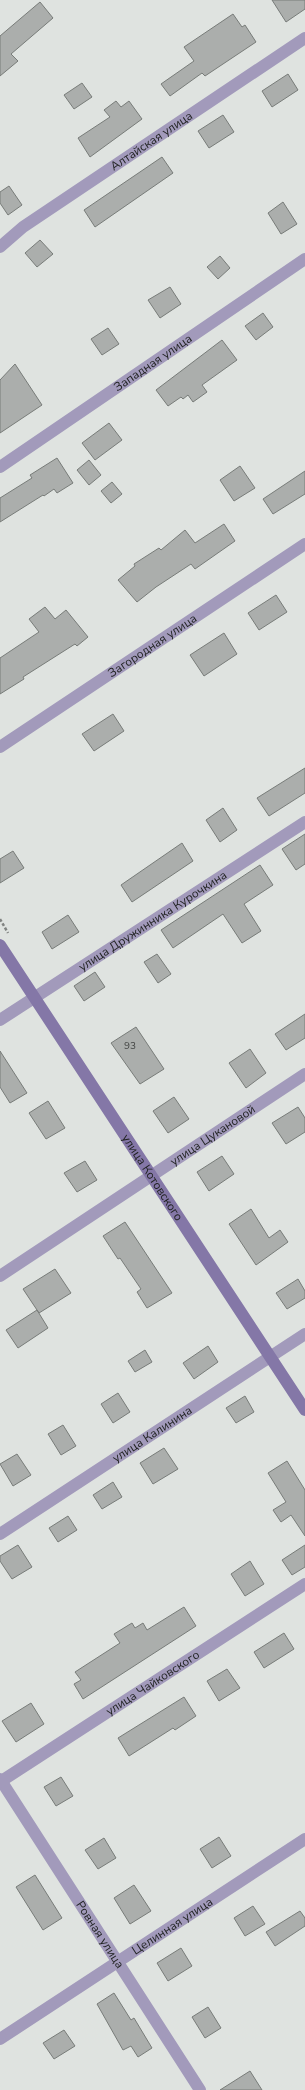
<svg xmlns="http://www.w3.org/2000/svg" width="305" height="2090" font-family="'Nunito Sans',sans-serif">
	<rect width="100%" height="100%" fill="#dfe3e0"/>
	<!-- building -->
	<path fill="#abaeac" stroke="#787c79" d="M272 0H305V9L286 22Z
		M40 2 53 18 11 54 18 61 0 76V36Z
		M233 14 242 27 245 25 256 42 205 76 202 73 170 96 161 84 194 61 184 47Z
		M288 74 298 90 272 107 262 91Z
		M82 83 92 97 74 109 64 95Z
		M116 101 121 107 129 101 142 119 90 157 78 138 110 117 104 110Z
		M223 115 234 132 209 148 198 131Z
		M162 157 173 173 95 227 84 210Z
		M9 186 22 205 8 215 0 203V192Z
		M283 202 297 224 281 234 268 213Z
		M40 240 53 254 37 267 25 253Z
		M220 256 230 268 218 279 207 267Z
		M170 287 181 304 160 318 148 300Z
		M263 313 273 327 256 340 245 326Z
		M108 328 119 344 102 355 91 339Z
		M222 340 237 360 202 385 207 392 193 402 188 395 183 399 181 397 168 406 156 390Z
		M15 364 42 405 0 433V380Z
		M109 423 122 440 95 460 82 443Z
		M57 458 73 483 57 493 54 489 44 496 43 495 0 522V498L32 478 30 475Z
		M89 460 101 475 89 485 77 470Z
		M240 466 255 488 234 501 220 480Z
		M305 471V494L273 514 263 499Z
		M112 482 122 494 111 503 101 491Z
		M224 524 235 541 195 569 191 564 156 587 137 602 118 580 135 566 134 564 159 548 161 550 185 530 195 543Z
		M276 595 287 612 259 630 248 613Z
		M45 607 55 619 66 610 88 637 77 646 75 644 23 677 24 679 0 694V658L39 632 29 619Z
		M224 633 237 654 204 676 190 655Z
		M113 714 124 731 94 751 82 734Z
		M305 768V793L269 816 257 798Z
		M223 808 237 830 220 842 206 820Z
		M305 834V864L296 870 282 849Z
		M182 843 193 861 132 902 121 885Z
		M13 851 24 868 0 883V859Z
		M260 865 273 885 244 904 261 931 242 943 223 914 173 948 161 930Z
		M68 915 79 932 52 949 42 932Z
		M157 954 171 974 158 983 144 962Z
		M95 972 105 987 84 1001 74 986Z
		M305 1014V1038L286 1050 275 1034Z
		M136 1027 164 1069 140 1084 111 1043Z
		M250 1049 266 1073 246 1088 229 1063Z
		M0 1051 27 1093 10 1103 0 1087Z
		M174 1097 189 1119 168 1133 153 1111Z
		M48 1101 65 1128 46 1139 29 1113Z
		M298 1107 305 1118V1132L286 1144 272 1123Z
		M222 1156 234 1174 209 1191 197 1172Z
		M85 1161 97 1180 77 1192 64 1173Z
		M251 1209 269 1238 280 1230 288 1242 256 1265 229 1224Z
		M125 1222 172 1293 147 1308 137 1292 141 1289 120 1258 118 1259 103 1236Z
		M55 1269 71 1293 39 1313 23 1289Z
		M298 1279 305 1291V1298L287 1309 276 1293Z
		M37 1310 48 1328 18 1348 6 1330Z
		M208 1346 218 1362 194 1379 183 1363Z
		M145 1350 152 1362 135 1372 128 1361Z
		M118 1393 130 1412 113 1423 101 1404Z
		M245 1396 254 1412 236 1423 226 1408Z
		M63 1425 76 1446 61 1455 48 1434Z
		M164 1448 178 1469 153 1484 140 1463Z
		M17 1454 31 1475 13 1486 0 1464Z
		M287 1461 305 1490V1536L291 1515 281 1522 273 1510 286 1502 268 1473Z
		M113 1482 122 1497 102 1509 93 1495Z
		M68 1516 77 1530 58 1542 49 1528Z
		M18 1545 32 1567 12 1579 0 1561V1556Z
		M305 1545V1567L292 1575 282 1560Z
		M250 1561 264 1584 245 1596 231 1574Z
		M184 1607 196 1626 83 1699 74 1684 81 1680 75 1672 120 1643 114 1634 132 1623 135 1628 143 1623 147 1630Z
		M284 1633 294 1649 264 1668 254 1652Z
		M227 1669 240 1688 219 1701 207 1681Z
		M184 1697 196 1716 175 1730 173 1728 129 1756 118 1738Z
		M31 1703 44 1724 16 1742 2 1721Z
		M61 1777 73 1796 56 1806 44 1787Z
		M219 1837 231 1856 212 1868 200 1849Z
		M104 1838 116 1858 98 1869 85 1850Z
		M35 1875 62 1918 43 1930 16 1887Z
		M134 1885 151 1911 130 1924 114 1898Z
		M253 1906 265 1924 245 1936 234 1918Z
		M300 1911 305 1918V1926L275 1946 266 1932Z
		M181 1948 192 1966 168 1981 157 1963Z
		M114 1993 131 2020 134 2018 152 2048 138 2057 131 2046 123 2050 97 2004Z
		M208 2007 221 2028 205 2038 192 2017Z
		M64 2030 75 2046 54 2059 43 2043Z
		M250 2071 262 2090H220Z"/>
	<g fill="none" stroke-linecap="round" stroke-linejoin="round">
		<!-- path -->
		<path stroke="#808381" stroke-width="2.5" stroke-dasharray="3 2" stroke-linecap="butt" d="M0 919 8 933"/>
		<!-- street -->
		<g stroke="#a29abb" stroke-width="12">
			<path id="s1" d="M0 247 23 227 305 38"/>
			<path id="s2" d="M0 467 305 259"/>
			<path id="s3" d="M0 747 305 544"/>
			<path id="s4" d="M0 1020 305 822"/>
			<path id="s5" d="M0 1276 305 1074"/>
			<path id="s6" d="M0 1534 305 1334"/>
			<path id="s7" d="M0 1779 200 2090"/>
			<path id="s8" d="M0 1782 305 1584"/>
			<path id="s9" d="M0 2039 305 1839"/>
		</g>
		<!-- secondary -->
		<path stroke="#8477a7" stroke-width="12" id="s10" d="M0 945 305 1410"/>
	</g>
	<g text-anchor="middle" stroke-width="3" stroke-linejoin="round" paint-order="stroke">
		<!-- number labels -->
		<g font-size="10" fill="#424443">
			<text x="130" y="1049">93</text>
		</g>
		<!-- street labels -->
		<g font-size="12" fill="#1f2120" stroke="#dfe3e0">
			<text dy="4" stroke="none"><textPath href="#s1" startOffset="185">Алтайская улица</textPath></text>
			<text dy="4" stroke="none"><textPath href="#s2" startOffset="185">Западная улица</textPath></text>
			<text dy="4" stroke="none"><textPath href="#s3" startOffset="183">Загородная улица</textPath></text>
			<text dy="4" stroke="none"><textPath href="#s4" startOffset="182">улица Дружинника Курочкина</textPath></text>
			<text dy="4" stroke="none"><textPath href="#s5" startOffset="255">улица Цукановой</textPath></text>
			<text dy="4" stroke="none"><textPath href="#s10" startOffset="278">улица Котовского</textPath></text>
			<text dy="4" stroke="none"><textPath href="#s6" startOffset="182">улица Калинина</textPath></text>
			<text dy="4" stroke="none"><textPath href="#s8" startOffset="182">улица Чайковского</textPath></text>
			<text dy="4" stroke="none"><textPath href="#s9" startOffset="206">Целинная улица</textPath></text>
			<text dy="4" stroke="none"><textPath href="#s7" startOffset="185">Ровная улица</textPath></text>
		</g>
	</g>
</svg>
